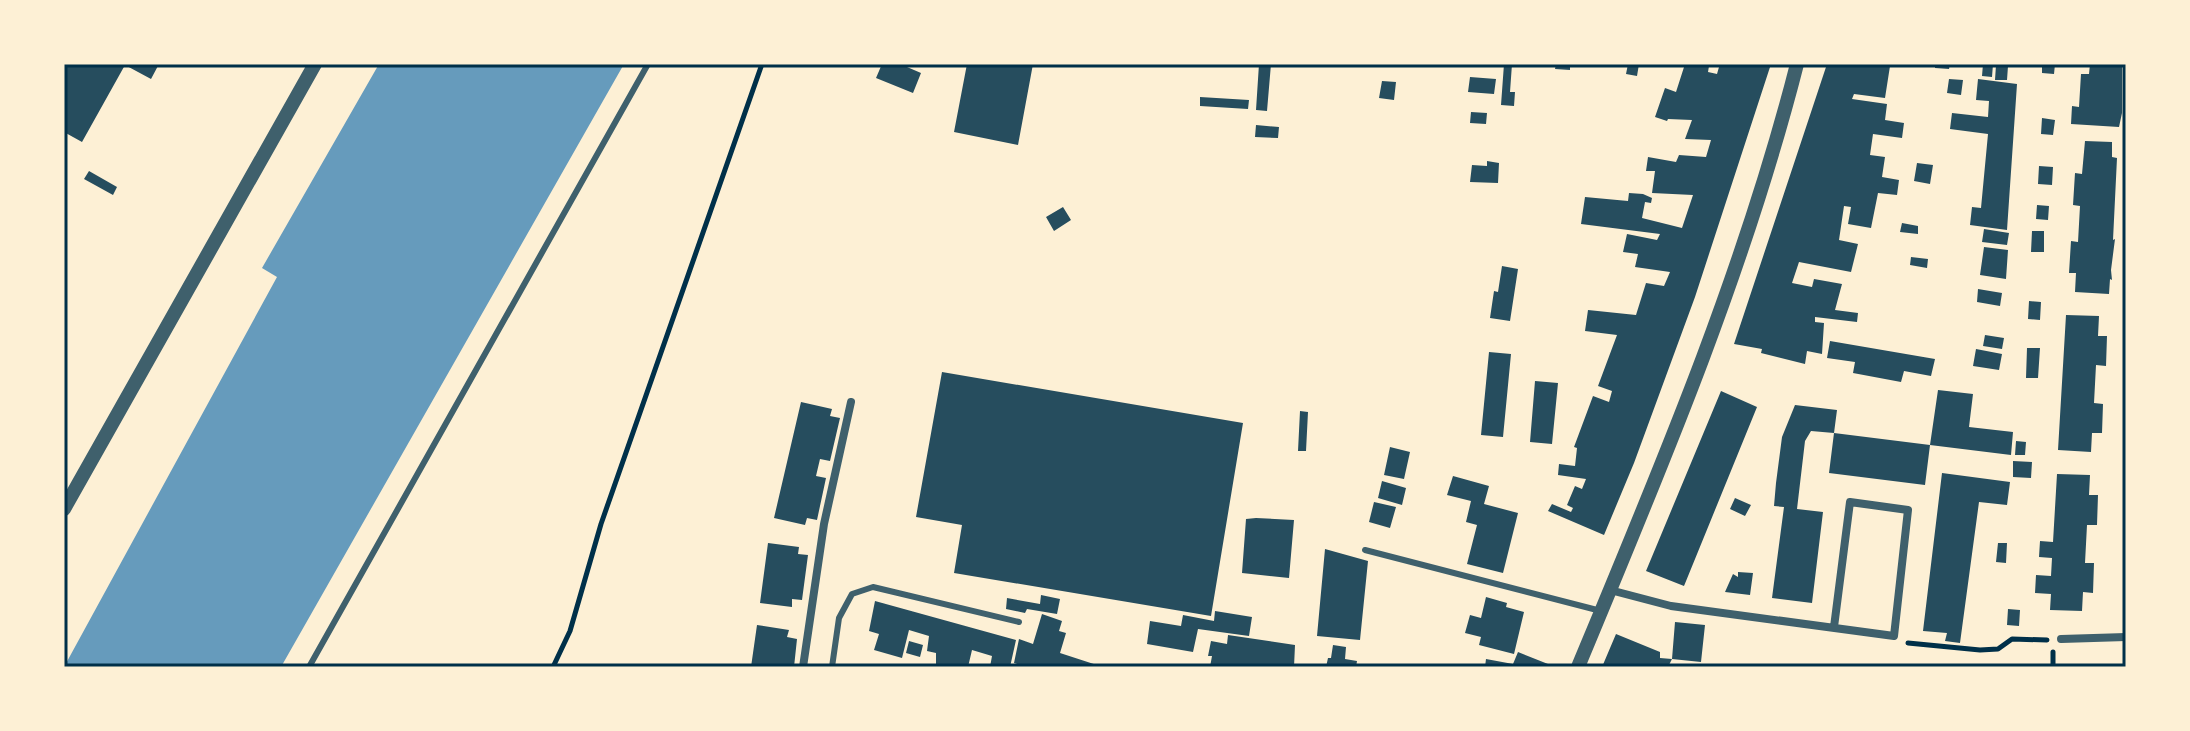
<svg xmlns="http://www.w3.org/2000/svg" width="2190" height="731" font-family="'Roboto Condensed',sans-serif">
	<rect width="100%" height="100%" fill="#fdf0d5"/>
	<!-- water -->
	<path fill="#669bbc" d="M379 64H624L281 667H64L277 277 262 268Z"/>
	<!-- building -->
	<path fill="#264d5e" d="M64 64H159L151 79 125 65 82 142 64 132Z
		M882 64H900L921 73 913 93 876 78Z
		M967 64H1033L1018 145 954 132Z
		M1259 64H1271L1267 111 1256 110Z
		M1504 64H1512L1510 92H1515L1514 106 1501 105Z
		M1556 64H1570V70L1555 69Z
		M1628 64H1639L1637 76 1626 74Z
		M1685 64 1709 66 1708 72 1717 74 1719 67 1709 64H1771L1695 297 1634 463 1604 535 1548 511 1552 504 1571 512 1573 508 1567 505 1575 486 1582 489 1586 479 1558 475 1559 464 1575 466 1577 448 1574 447 1593 396 1609 402 1612 391 1598 386 1617 335 1585 331 1588 310 1636 315 1646 283 1664 286 1670 272 1635 267 1638 254 1623 252 1627 234 1657 240 1660 234 1581 224 1585 197 1628 201 1629 193 1643 194 1652 198 1651 203 1645 202 1642 218 1682 228 1693 195 1652 193 1655 171H1646L1648 157 1676 162 1679 155 1706 157 1711 140 1685 139 1692 120 1668 119 1667 121 1655 117 1665 88 1676 92Z
		M1827 64 1890 66 1885 98 1854 94 1852 99 1887 104 1885 120 1904 123 1902 138 1873 134 1870 155 1885 157 1882 177 1899 180 1897 195 1878 193 1871 228 1848 224 1851 207 1844 206 1839 240 1858 244 1851 272 1799 262 1792 283 1812 287 1814 279 1842 284 1835 310 1858 313 1857 322 1815 317V322L1824 323 1822 354 1807 351 1805 364 1761 353 1762 349 1734 344Z
		M1935 64H1950L1949 69 1935 68Z
		M1983 64H1993L1992 77 1982 76Z
		M2042 64H2055L2054 74 2042 73Z
		M2090 64H2122V113L2119 127 2071 124 2072 106 2079 107 2081 74H2089Z
		M1996 65 2008 66 2007 80H1995Z
		M1470 77 1496 79 1494 94 1468 92Z
		M1949 79 1963 80 1961 95 1947 93Z
		M1978 79 2017 84 2007 230 1970 225 1972 207 1981 208 1988 134 1950 129 1952 113 1988 117 1989 101 1976 100Z
		M1382 81 1396 82 1394 100 1379 98Z
		M1200 97 1249 100 1248 109 1200 106Z
		M1471 112 1487 113 1486 124 1470 123Z
		M2042 118 2055 120 2053 135 2041 134Z
		M1256 125 1279 127 1278 138 1255 137Z
		M2085 141 2112 142V157L2117 158 2113 240 2115 239 2111 270 2112 280 2110 279 2109 294 2075 292 2076 273H2069L2071 241 2078 242 2080 206 2073 205 2075 173 2082 174Z
		M1487 161 1499 163 1498 183 1470 182 1472 165 1487 166Z
		M1917 163 1933 165 1930 184 1914 181Z
		M2039 166 2053 167 2052 185 2038 184Z
		M89 171 117 187 113 195 84 179Z
		M2037 205 2049 206 2048 220 2036 219Z
		M1063 207 1071 220 1054 231 1046 217Z
		M1902 223 1918 226V234L1900 232Z
		M1984 229 2009 233 2007 245 1982 242Z
		M2032 231H2044V252H2031Z
		M1984 247 2008 250 2006 279 1980 275Z
		M1911 257 1928 259 1927 268 1910 265Z
		M1502 266 1518 269 1510 321 1490 318 1494 291 1498 292Z
		M1978 289 2002 293 2000 306 1977 302Z
		M2029 301 2041 302 2040 320 2028 319Z
		M2066 315 2099 316 2098 336H2107L2106 366 2096 365 2094 403 2103 404 2102 433H2092L2091 452 2058 450Z
		M1985 335 2004 338 2002 349 1983 346Z
		M1830 341 1935 359 1931 376 1904 371 1901 382 1853 373 1855 362 1827 358Z
		M2027 348H2040L2038 378H2026Z
		M1976 349 2002 354 1999 370 1973 366Z
		M1489 352 1511 354 1503 437 1481 435Z
		M942 372 1243 423 1211 616 954 573 962 525 916 517Z
		M1535 381 1558 383 1552 444 1530 442Z
		M1938 390 1973 394 1969 427 2013 432 2011 455 1930 445Z
		M1721 391 1757 407 1684 586 1646 571Z
		M801 402 832 409 830 416 840 418 830 461 820 459 816 476 826 478 817 520 807 518 805 525 774 518Z
		M1795 405 1837 410 1834 433 1811 431 1805 441 1797 509 1823 512 1812 603 1772 598 1784 507 1774 506 1776 483 1782 437Z
		M1300 411 1308 412 1306 451H1298Z
		M1834 433 1930 445 1925 485 1829 473Z
		M2016 441 2026 442 2025 455H2015Z
		M1390 447 1410 452 1404 479 1384 475Z
		M2013 461 2032 462 2031 478 2013 477Z
		M1942 473 2010 482 2007 505 1979 502 1960 643 1945 641 1947 633 1923 631Z
		M2057 474 2090 475 2089 495H2098L2097 525H2087L2085 563H2094L2093 593 2083 592 2082 611 2050 610 2051 594 2035 593 2036 575 2051 576 2052 558 2039 557 2040 541 2053 542Z
		M1453 476 1489 486 1484 504 1518 513 1503 573 1467 564 1477 525 1466 522 1471 501 1447 495Z
		M1382 481 1406 488 1402 505 1378 498Z
		M1735 498 1751 505 1745 516 1730 509Z
		M1374 502 1396 507 1390 528 1369 522Z
		M1256 518 1294 520 1289 578 1242 573 1246 519Z
		M768 543 799 547 798 554 808 555 802 600 792 599V607L760 603Z
		M1998 543H2007L2006 563 1996 562Z
		M1325 549 1368 561 1360 640 1317 636Z
		M1738 572 1753 573 1750 595 1725 592 1733 574 1738 577Z
		M1041 595 1060 599 1057 614 1027 609 1025 613 1006 609 1007 598 1040 604Z
		M1486 597 1507 603 1506 607 1524 612 1514 654 1479 645 1481 637 1465 633 1470 615 1481 618Z
		M875 601 1016 640 1010 667H990L992 656 972 650 968 667 936 665V653L927 651 929 636 909 630 902 658 874 650 879 634 869 631Z
		M2008 609 2020 610 2019 626 2007 625Z
		M1215 611 1252 617 1249 636 1198 629 1193 652 1147 644 1150 621 1181 626 1183 615 1214 621Z
		M1042 614 1062 621 1059 631 1066 633 1060 653 1103 667H1026L1014 663 1019 639 1033 644Z
		M1675 622 1705 625 1701 662 1672 659Z
		M757 625 789 630 787 637 797 639 794 667H751Z
		M1616 634 1660 652V658L1672 659 1668 667H1602Z
		M1228 635 1295 645 1294 667H1210L1212 656H1208L1211 641 1227 644Z
		M909 641 923 645 920 657 906 653Z
		M1333 645 1346 647 1345 659 1357 661 1356 667H1326L1328 658H1331Z
		M1518 652 1548 664 1546 667H1485L1486 659 1513 664Z"/>
	<g fill="none" stroke-linecap="round" stroke-linejoin="round">
		<!-- path -->
		<path stroke="#003049" stroke-width="5" d="M1908 643 1980 650 1998 649 2012 639 2047 640
			M2053 652V667
			M553 667 570 631 601 524 762 64"/>
		<!-- service -->
		<path stroke="#3f606c" stroke-width="6" d="M1365 550 1601 611
			M309 667 648 64
			M832 667 839 618 852 594 873 587 1019 622"/>
		<!-- minor -->
		<path stroke="#3f606c" stroke-width="8" d="M1610 590 1671 606 1894 636 1908 510 1850 502 1834 627
			M2061 639 2126 637
			M803 667 824 524 851 402"/>
		<!-- tertiary -->
		<path stroke="#3f606c" stroke-width="14" d="M64 509 315 64
			M1578 667C1660 470 1744 272 1797 64"/>
	</g>
	<!-- border -->
	<rect width="2190" height="731" fill="none" stroke="#fdf0d5" stroke-width="132"/>
	<rect x="66" y="66" width="2058" height="599" fill="none" stroke="#003049" stroke-width="3"/>
</svg>
